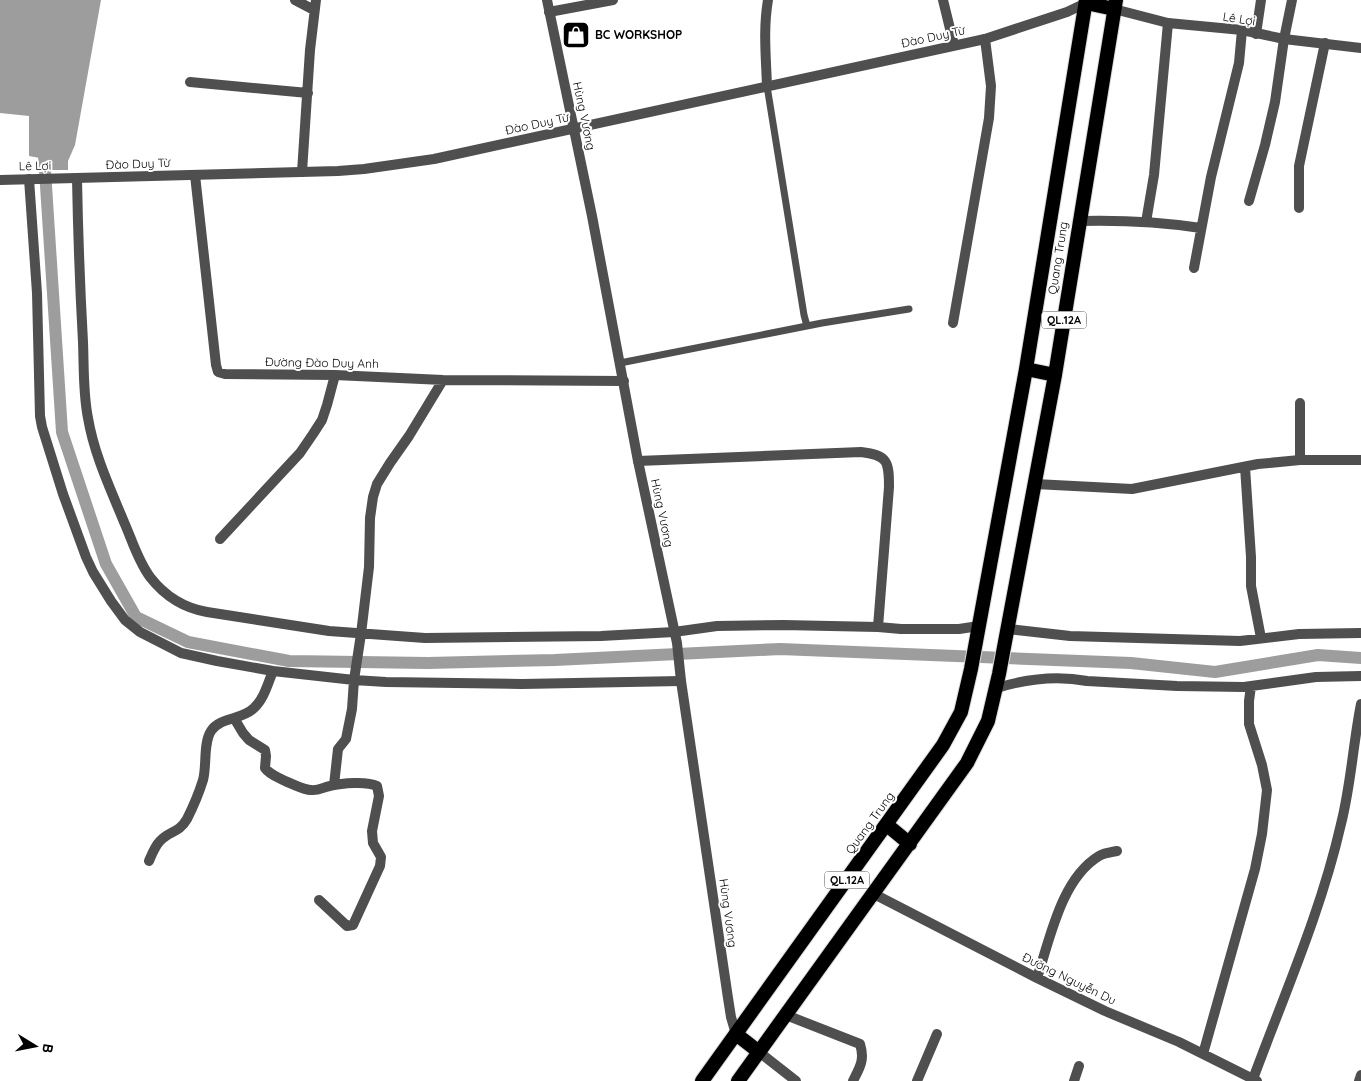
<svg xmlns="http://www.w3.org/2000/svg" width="1361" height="1081" font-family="Quicksand,sans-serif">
	<rect width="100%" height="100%" fill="#fff"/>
	<!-- water -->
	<path fill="#9d9d9d" d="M0 0H101L75 145 68 161V170H40V158L29 156V116L0 113Z"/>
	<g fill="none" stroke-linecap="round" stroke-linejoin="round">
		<!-- canal -->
		<path stroke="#9d9d9d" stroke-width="12" d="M44 155 62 432 106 564 136 617 188 642 289 661 428 663 555 660 780 649 1131 663 1215 672 1318 655 1361 658"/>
		<!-- trunk casing -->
		<g stroke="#dbdbdb" stroke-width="16">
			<path id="trunk" d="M1086 3 1114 9
				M1026 369 1055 375
				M887 825 910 844
				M736 1034 759 1052
				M702 1081 943 745 961 712 971 669 1026 369 1086 0
				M738 1081 967 763 988 721 999 674 1055 375 1116 0"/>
		</g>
		<!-- service -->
		<path stroke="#4f4f4f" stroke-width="7" d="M767 86 804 315 807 326
			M620 363 822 323 909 309"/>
		<!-- minor -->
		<path stroke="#4f4f4f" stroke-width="10" d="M295 0 314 10
			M943 0 954 45
			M549 12 613 0
			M1256 34 1261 0
			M190 82 308 93
			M767 86C766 57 763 29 768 0
			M302 172 310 50 316 0
			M195 175 216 365 218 372 225 374 335 375 443 380 624 381
			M29 179 37 293 40 416 42 427 63 494 86 557 93 572 111 601 125 620 140 632 181 653 217 661 273 671 354 680 361 634 369 567 370 518 373 497 377 484 390 463 409 436 443 380
			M77 179C78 233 80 288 83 342 84 367 83 394 88 418 94 454 110 488 124 522 132 540 138 561 150 577 164 595 184 608 207 612L329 631 425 638 601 636 674 632 717 626 783 625 878 627 901 629H959L979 626
			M1249 201 1265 145 1275 102 1284 39 1292 0
			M1299 208V166L1325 43
			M1080 221C1121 220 1161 222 1201 228
			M1146 222 1154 175 1168 23
			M1194 268 1211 177 1239 63 1242 30
			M953 323 989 118 991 86 985 39
			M1300 403V460
			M638 461 861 452C888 455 889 462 889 487L878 627
			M1245 467 1251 557V586L1261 638
			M1035 484 1132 489 1258 464 1300 460H1361
			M220 539 300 453 313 434 322 420 327 405 335 375
			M1008 629 1070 636 1240 641 1299 634 1361 633
			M997 688C1026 679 1056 675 1087 681L1177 686 1244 687 1316 677 1361 676
			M234 718 243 733 249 740 265 750 266 756 265 768C270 775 278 777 285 781 293 784 303 790 311 790 318 791 324 787 330 786 342 783 367 781 377 786L379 796 372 831 373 843 381 857 380 866 353 925 347 926 319 900
			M334 785 338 749 346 739 352 709 354 680 386 682 522 684 681 681
			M149 861C152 854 155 846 160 841 169 831 179 833 187 819 193 807 199 793 203 780 207 766 203 743 211 731 220 717 242 720 254 708 264 699 268 683 273 671
			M874 894 1037 978 1105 1011 1179 1042 1257 1081
			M1037 978C1050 939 1061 879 1099 856 1104 853 1112 852 1117 851
			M786 1015 860 1044C865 1060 860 1067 853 1081
			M759 1052 796 1081
			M1203 1054 1255 869 1262 834 1267 790 1262 765 1249 724V701L1251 686
			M1253 1079C1284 995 1321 912 1341 824 1351 785 1353 744 1361 704
			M917 1081 937 1034
			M1074 1081 1079 1066
			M1359 1081 1361 1075"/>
		<!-- tertiary -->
		<path stroke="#4f4f4f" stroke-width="10" d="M547 0 592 216 638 461 677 643 681 681 728 998 731 1017 736 1034
			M1114 9 1168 23 1242 30 1284 39 1361 48
			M0 180 338 171 364 169 434 159 985 39 1067 12 1086 3"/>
		<!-- trunk -->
		<use href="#trunk" stroke="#000" stroke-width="14"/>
	</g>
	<!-- icons -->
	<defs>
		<g id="shop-square" transform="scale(1.4375)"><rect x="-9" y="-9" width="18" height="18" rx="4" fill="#000" stroke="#fff"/><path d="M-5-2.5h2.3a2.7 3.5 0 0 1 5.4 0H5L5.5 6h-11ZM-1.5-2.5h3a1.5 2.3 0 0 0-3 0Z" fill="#fff"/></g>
	</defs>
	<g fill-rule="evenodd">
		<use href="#shop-square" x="576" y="35"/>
	</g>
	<g text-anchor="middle" stroke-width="4" stroke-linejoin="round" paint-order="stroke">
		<!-- shield labels -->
		<g fill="#fff" stroke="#4c4c4c" stroke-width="1">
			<rect x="1041.5" y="311.5" width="45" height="17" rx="4"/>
			<rect x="824.5" y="871.5" width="45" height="17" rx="4"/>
		</g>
		<g font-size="11" font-weight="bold" fill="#000">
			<text x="1064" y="324">QL.12A</text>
			<text x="847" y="884">QL.12A</text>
		</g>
		<!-- street labels -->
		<g font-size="12" fill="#000" stroke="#fff">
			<text transform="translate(1239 19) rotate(9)" y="4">Lê Lợi</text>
			<text transform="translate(933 37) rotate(-12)" y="4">Đào Duy Từ</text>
			<text transform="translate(584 116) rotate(78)" y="4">Hùng Vương</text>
			<text transform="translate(537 124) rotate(-12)" y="4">Đào Duy Từ</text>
			<text transform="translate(138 164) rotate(-2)" y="4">Đào Duy Từ</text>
			<text transform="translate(35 166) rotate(-1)" y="4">Lê Lợi</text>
			<text transform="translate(1058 258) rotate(-81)" y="4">Quang Trung</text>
			<text transform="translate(322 363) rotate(1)" y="4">Đường Đào Duy Anh</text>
			<text transform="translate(662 513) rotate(78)" y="4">Hùng Vương</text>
			<text transform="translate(870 823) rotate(-54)" y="4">Quang Trung</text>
			<text transform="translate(728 913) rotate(82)" y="4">Hùng Vương</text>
			<text transform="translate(1069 979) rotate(26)" y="4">Đường Nguyễn Du</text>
		</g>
		<!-- poi labels -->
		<g font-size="12" font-weight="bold" fill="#000" stroke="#fff" text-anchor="start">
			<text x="595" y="39">BC WORKSHOP</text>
		</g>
	</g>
	<!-- north arrow -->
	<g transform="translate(35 1046) rotate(100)" stroke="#ffffff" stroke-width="4" paint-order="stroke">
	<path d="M0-4L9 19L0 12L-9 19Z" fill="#000000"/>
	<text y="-8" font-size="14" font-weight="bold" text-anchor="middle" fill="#000000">B</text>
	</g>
</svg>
